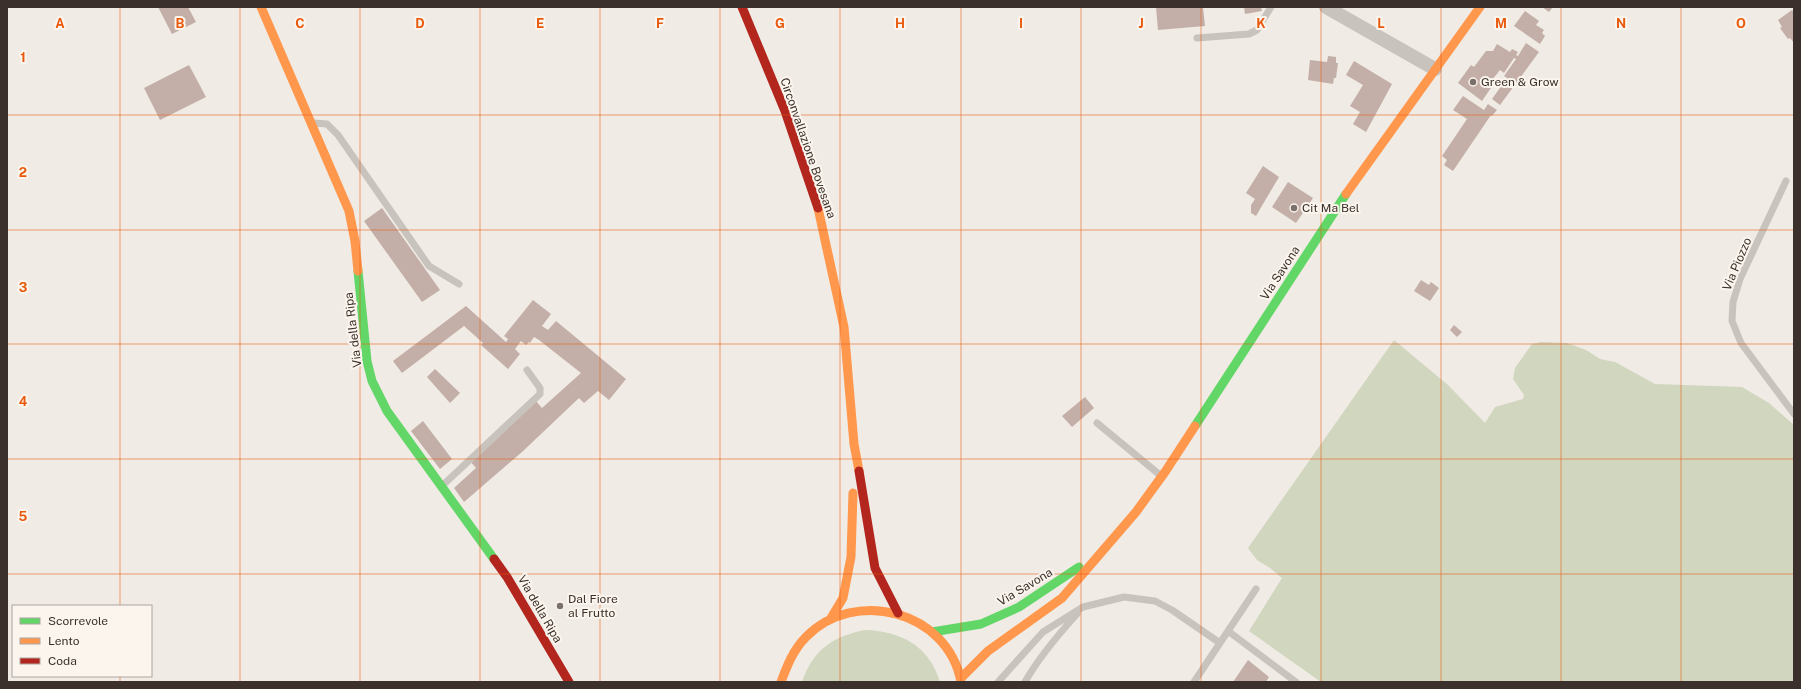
<svg xmlns="http://www.w3.org/2000/svg" width="1801" height="689" font-family="'Public Sans',sans-serif">
	<rect width="100%" height="100%" fill="#f0ebe5"/>
	<!-- green -->
	<path fill="#d1d6bf" d="M1394 340 1448 385 1485 423 1495 407 1523 399 1524 395 1513 379 1515 368 1532 344 1541 342 1567 343 1586 350 1600 359 1615 362 1655 384 1742 387 1769 403 1794 425V682H1321L1249 631 1282 578 1270 568 1257 560 1248 548Z
		M864 630C900 631 929 645 940 682H802C813 650 832 637 864 630Z"/>
	<!-- building -->
	<path fill="#c3afa7" d="M158 7H188L196 22 172 34Z
		M1156 7H1203L1205 26 1158 30Z
		M1244 7H1261L1262 11 1245 14Z
		M1542 7H1553L1549 12Z
		M1792 10 1794 12V43L1790 38 1788 39 1780 28 1782 27 1778 20Z
		M1525 11 1539 21 1536 25 1544 30 1542 33 1545 36 1540 44 1514 26Z
		M1526 43 1539 52 1500 105 1492 99 1507 78 1504 76 1516 59 1514 58 1504 73 1500 70 1492 80 1495 82 1482 101 1458 83 1471 65 1474 67 1486 51H1493L1497 44 1510 52 1512 49 1518 52 1516 55 1518 56Z
		M1328 56 1336 57V63H1338L1336 78H1334L1333 84 1308 80 1310 60 1327 62Z
		M1354 61 1392 84 1366 132 1353 124 1360 112 1350 106 1363 85 1346 75Z
		M189 65 206 97 160 120 144 88Z
		M1463 96 1484 110 1488 104 1497 110 1492 116 1491 115 1453 171 1444 165 1447 160 1442 156 1467 119 1453 110Z
		M1263 166 1279 177 1256 216 1251 213V205L1255 199 1246 193Z
		M1288 182 1313 198 1296 223 1272 207Z
		M382 208 440 290 422 302 364 221Z
		M1421 280 1429 285 1431 282 1439 288 1430 301 1414 291Z
		M533 300 551 314 542 326 548 330 556 321 626 379 609 400 598 391 584 403 579 398 522 452 464 502 454 488 476 468 470 461 535 400 542 408 581 373 539 340 534 337 530 343 529 342 526 345 521 341 515 349 520 354 508 369 481 345 483 343 464 326 402 373 393 361 466 306 506 342 508 339 504 336Z
		M1454 325 1462 332 1457 337 1450 330Z
		M435 369 460 393 450 403 427 377Z
		M1085 397 1094 408 1072 427 1062 416Z
		M423 421 452 459 440 469 411 431Z
		M1248 660 1269 677 1266 682H1233Z"/>
	<g fill="none" stroke-linecap="round" stroke-linejoin="round">
		<!-- lane -->
		<path stroke="#c9c3be" stroke-width="7" d="M1197 38 1249 34 1257 30 1271 7
			M314 123 327 124 338 135 429 266 459 284
			M1786 181 1740 279 1733 302 1732 321 1741 343 1794 414
			M1097 423 1160 475
			M443 485 540 394V388L527 370
			M1228 631 1296 682
			M998 682 1043 632 1083 607 1124 597 1155 601 1172 610 1220 643
			M1025 682C1039 657 1057 636 1077 614
			M1194 682 1256 589"/>
		<!-- street -->
		<path stroke="#c9c3be" stroke-width="14" d="M1326 7 1435 69"/>
		<!-- fast -->
		<path stroke="#63d668" stroke-width="9" d="M358 271 367 361 372 381 387 411 494 559
			M1195 426 1346 194
			M932 632 981 624 1019 607 1079 567"/>
		<!-- slow -->
		<path stroke="#ff974d" stroke-width="9" d="M261 7 349 211 355 241 358 271
			M1346 194 1480 7
			M818 208 844 327 854 444 859 471
			M831 618 843 598 851 557 853 493
			M961 678 988 651 1062 598 1136 512 1165 472 1195 426
			M781 682C787 666 793 650 806 637 855 587 948 611 961 682"/>
		<!-- jam -->
		<path stroke="#b3261e" stroke-width="9" d="M742 7 785 111 818 208
			M859 471 875 568 898 613
			M494 559 507 577 569 682"/>
	</g>
	<!-- grid -->
	<path fill="none" stroke="#e8590c" stroke-width="1" stroke-opacity="0.55" d="M120 7V606M240 7V682M360 7V682M480 7V682M600 7V682M720 7V682M840 7V682M961 7V682M1081 7V682M1201 7V682M1321 7V682M1441 7V682M1561 7V682M1681 7V682M7 115H1794M7 230H1794M7 344H1794M7 459H1794M7 574H1794M120 676V682"/>
	<!-- markers -->
	<g fill="#7a716c" stroke="#fbf5ee" stroke-width="1.5">
		<circle cx="1473" cy="82" r="4"/>
		<circle cx="1294" cy="208" r="4"/>
		<circle cx="560" cy="606" r="4"/>
	</g>
	<g text-anchor="middle" stroke-width="4" stroke-linejoin="round" paint-order="stroke">
		<!-- poi labels -->
		<g font-size="12" fill="#3b302b" stroke="#fbf5ee" text-anchor="start">
			<text x="1481" y="86">Green &amp; Grow</text>
			<text x="1302" y="212">Cit Ma Bel</text>
			<text x="568" y="603">Dal Fiore<tspan x="568" dy="14">al Frutto</tspan></text>
		</g>
		<!-- street labels -->
		<g font-size="12" fill="#3b302b" stroke="#fbf5ee">
			<text transform="translate(808 148) rotate(71)" y="4">Circonvallazione Bovesana</text>
			<text transform="translate(1737 264) rotate(-67)" y="4">Via Piozzo</text>
			<text transform="translate(1280 273) rotate(-57)" y="4">Via Savona</text>
			<text transform="translate(353 330) rotate(-97)" y="4">Via della Ripa</text>
			<text transform="translate(1025 587) rotate(-31)" y="4">Via Savona</text>
			<text transform="translate(540 609) rotate(60)" y="4">Via della Ripa</text>
		</g>
	</g>
	<g font-size="13" text-anchor="middle" font-weight="bold" fill="#e8590c" stroke="#fbf5ee" stroke-width="4" stroke-linejoin="round" paint-order="stroke">
		<text x="60" y="28">A</text>
		<text x="180" y="28">B</text>
		<text x="300" y="28">C</text>
		<text x="420" y="28">D</text>
		<text x="540" y="28">E</text>
		<text x="660" y="28">F</text>
		<text x="780" y="28">G</text>
		<text x="900" y="28">H</text>
		<text x="1021" y="28">I</text>
		<text x="1141" y="28">J</text>
		<text x="1261" y="28">K</text>
		<text x="1381" y="28">L</text>
		<text x="1501" y="28">M</text>
		<text x="1621" y="28">N</text>
		<text x="1741" y="28">O</text>
		<text x="23" y="62">1</text>
		<text x="23" y="177">2</text>
		<text x="23" y="292">3</text>
		<text x="23" y="406">4</text>
		<text x="23" y="521">5</text>
	</g>
	<!-- border -->
	<rect width="1801" height="689" fill="none" stroke="#3b302b" stroke-width="16"/>
	<!-- legend -->
	<rect x="12" y="605" width="140" height="72" fill="#fbf5ee" stroke="#aea6a0"/>
	<rect x="20" y="618" width="20" height="6" fill="#63d668" stroke="#aea6a0"/>
	<text x="48" y="625" font-size="12" fill="#3b302b">Scorrevole</text>
	<rect x="20" y="638" width="20" height="6" fill="#ff974d" stroke="#aea6a0"/>
	<text x="48" y="645" font-size="12" fill="#3b302b">Lento</text>
	<rect x="20" y="658" width="20" height="6" fill="#b3261e" stroke="#aea6a0"/>
	<text x="48" y="665" font-size="12" fill="#3b302b">Coda</text>
</svg>
